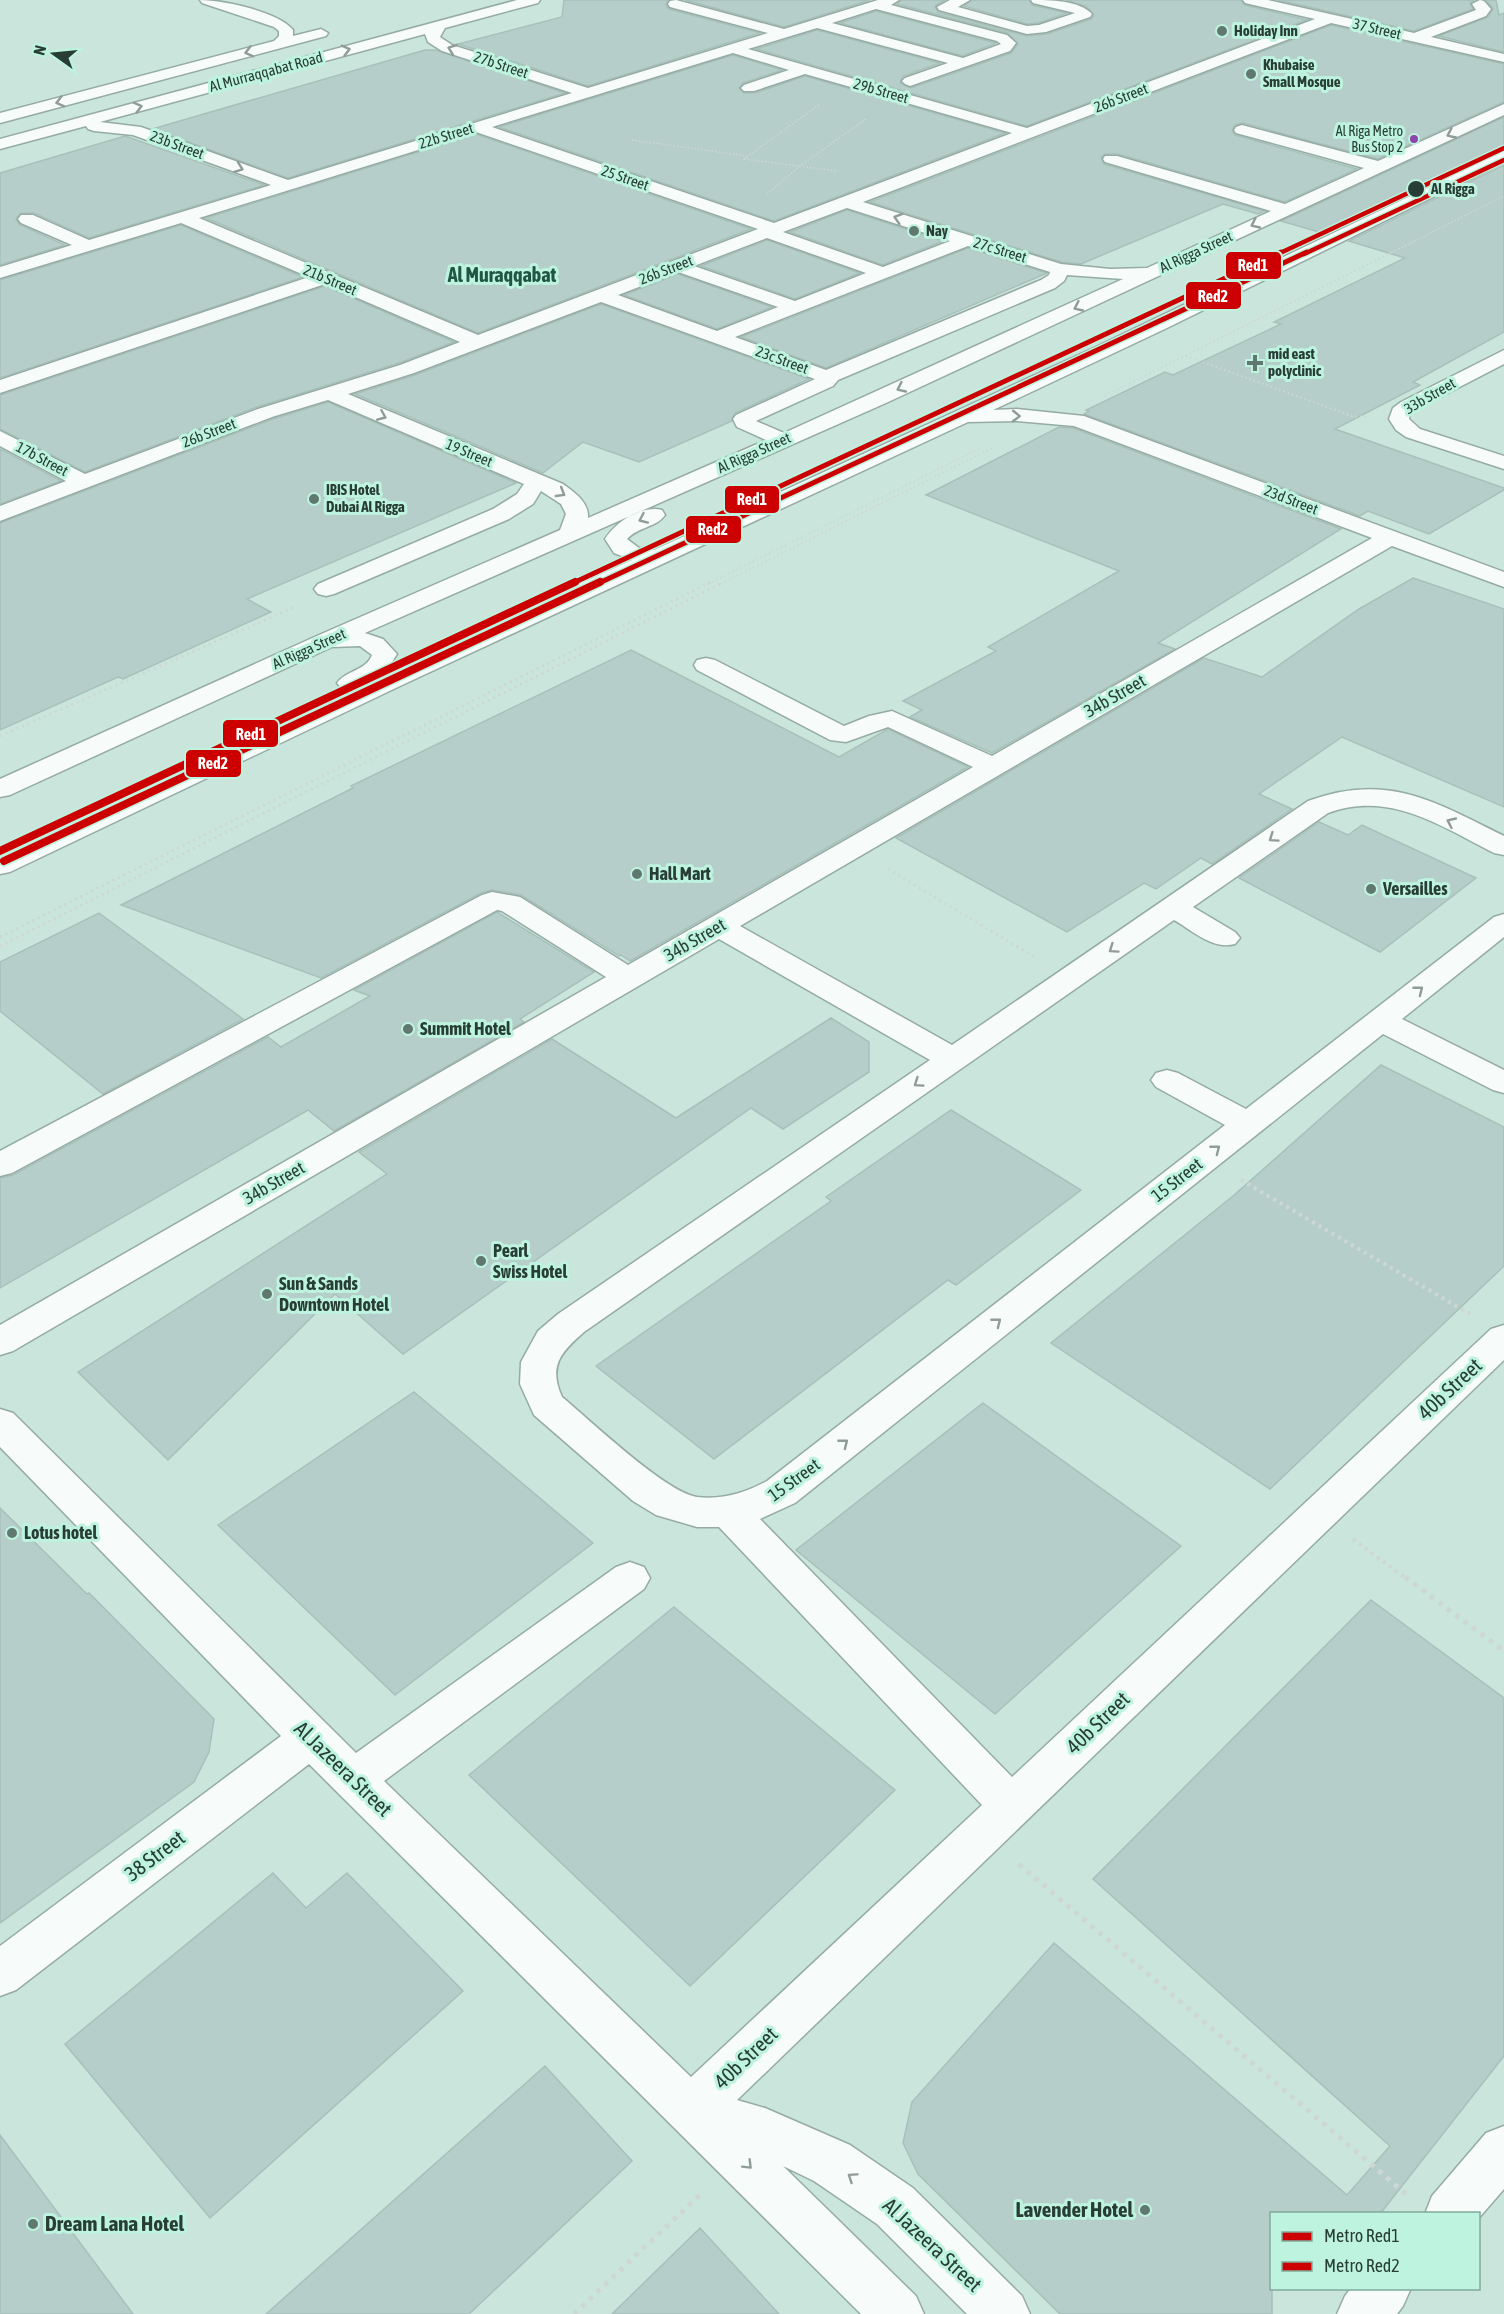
<svg xmlns="http://www.w3.org/2000/svg" width="1504" height="2314" font-family="'Asap Condensed',sans-serif">
	<rect width="100%" height="100%" fill="#cae6dc"/>
	<!-- building -->
	<path fill="#b6cec9" stroke="#a8c0ba" stroke-width="1.5" d="M564 0H668L666 5 669 9 760 33 588 86 458 44 562 17Z
		M685 0H870L784 27Z
		M901 0H945L935 6 938 12 1027 36 1047 34 1091 19 1094 15 1087 7 1066 0H1241L1245 5 1307 20 1027 126 756 49 817 30 940 63 903 76 900 83 911 88 1011 53 1018 44 1008 33 897 4Z
		M972 0H1029L1032 5 1067 13 1039 23 1027 24 964 6Z
		M1278 0H1475L1470 3 1473 9 1414 31Z
		M1486 0H1496L1499 15 1504 13V52L1439 36 1488 17 1493 9Z
		M876 11 996 43 963 56 840 23Z
		M1331 25 1504 64V102L1378 159 1243 123 1235 125 1232 131 1235 135 1357 169 1285 202 1118 154H1105L1101 158 1104 164 1265 211 1258 214 1223 204 1081 264 1061 262 870 202Z
		M425 50H436L565 93 288 178 152 129Z
		M733 55 782 70 743 83 739 88 744 93H755L805 76 1005 133 774 221 499 127Z
		M1504 117V149L1326 234 1281 221Z
		M476 134 751 229 478 333 206 218Z
		M125 136 264 185 89 238 34 213H21L16 219 20 225 65 245 0 265V173Z
		M1504 165V332L1413 382 1420 385 1335 429 1504 488V490L1429 534 1368 511 1360 516 1084 414 1089 411 1086 410 1165 372 1173 375 1281 324 1274 322 1405 258 1349 241Z
		M847 210 943 241 883 265 790 232Z
		M181 225 303 277 0 378V280Z
		M767 240 860 273 795 299 701 266Z
		M968 248 1047 273 826 368 741 337Z
		M678 274 772 307 717 329 624 295Z
		M325 286 454 342 399 363 257 407 85 472 0 429V395Z
		M601 304 809 379 735 413 732 421 639 462 583 442 543 473 355 394 415 375Z
		M328 402 516 483 247 599 271 612 123 679 118 677 0 730V523L273 419Z
		M1059 427 1073 428 1341 529 1158 643 1175 649 992 753 910 717 922 710 903 701 996 651 988 647 1119 571 926 495Z
		M0 449 61 481 0 504Z
		M1413 578 1504 609V807L1342 737 1259 794 1292 809 1212 864 1201 858 1156 889 1144 883 1067 932 896 838 1204 658 1262 677 1359 609Z
		M631 650 839 757 888 729 968 767 630 961 621 955 619 956 521 895 492 890 481 893 321 978 121 905 353 788 351 786Z
		M1319 822 1348 835 1362 825 1476 878 1380 952 1239 878Z
		M497 912 594 972 520 1019 524 1022 334 1131 308 1110 0 1288V1178L13 1175 268 1037 281 1047 370 996 354 990Z
		M99 913 243 1019 103 1094 0 1011V962Z
		M831 1018 869 1042V1072L783 1129 751 1108 403 1354 335 1294 168 1460 78 1372 387 1174 359 1152 552 1039 676 1118Z
		M1381 1065 1504 1127V1266L1270 1489 1051 1343 1233 1196Z
		M951 1110 1081 1190 956 1285 948 1280 714 1459 596 1366 831 1201 826 1197Z
		M414 1392 593 1543 395 1695 218 1525Z
		M983 1403 1181 1546 995 1714 796 1550Z
		M0 1508 87 1594 89 1593 214 1719 209 1752 194 1782 0 1923Z
		M1371 1600 1504 1698V2056L1380 2214H1272V2314H1060L918 2174 903 2143 912 2102 1054 1943 1347 2195 1390 2146 1093 1879Z
		M674 1607 895 1790 690 1986 469 1775Z
		M273 1873 306 1908 347 1873 463 1991 210 2218 65 2044Z
		M545 2066 632 2161 469 2314H266Z
		M0 2135 133 2314H0Z
		M700 2228 779 2314H612Z"/>
	<g fill="none" stroke-linecap="round" stroke-linejoin="round">
		<!-- minor casing -->
		<g stroke="#95aba3" stroke-width="3">
			<path id="minor" d="M200 0C223 0 279 12 293 30V36L321 29 328 33 326 36 0 123V113L274 41 279 36V31L274 27 202 3Z
				M517 0H540L538 3 445 28 440 37 452 45 588 88 768 33 670 7 668 4 670 1 676 0 784 29 878 0H899L891 5 1007 35 1016 43 1010 51 910 86 905 84 902 81 905 78 948 63 817 28 748 49 1027 128 1315 19 1245 3 1243 0H1268L1414 33 1476 10 1472 4 1480 0 1484 1 1491 9 1486 16 1431 37 1504 54V62L1331 23 863 202 1061 264 1110 269 1147 268 1271 211 1105 162 1103 159 1105 156H1117L1285 204 1364 168 1236 133 1234 130 1236 127 1242 125 1378 161 1504 104V115L886 403 365 633 383 639 397 654 385 673 632 560 614 553 605 539C616 522 641 505 662 510L665 515C657 527 638 527 627 539L639 548 654 550 1096 347 1504 151V162L1167 328 993 410 1017 409 1084 416 1504 572V587L1392 546 740 926 952 1045 1308 801C1387 772 1434 801 1504 836V855L1494 853C1441 826 1389 790 1328 813L1193 907 1235 932 1240 938 1235 944C1213 950 1193 931 1174 920L584 1332C561 1352 548 1366 562 1397 590 1420 665 1492 697 1497 723 1500 745 1493 767 1481L1225 1125 1156 1087 1151 1080 1156 1073 1167 1070 1178 1073 1246 1109 1494 917 1504 914V937L1402 1019 1504 1070V1093L1493 1090 1383 1034 795 1503 760 1519 1012 1777 1491 1329 1504 1325V1360L737 2100 765 2108 850 2145 913 2188 1022 2296 1030 2314H967L877 2224 814 2181 783 2166 916 2296 924 2314H861L309 1764 16 1990 0 1996V1946L281 1736 0 1447V1409L13 1413 356 1753 616 1567 630 1562 644 1567 650 1578 644 1589 384 1781 691 2077 982 1805 719 1527H697L656 1515 633 1501 534 1415 520 1384 521 1362 538 1331 558 1314 930 1060 719 939 13 1351 0 1355V1325L606 977 502 911 497 910 12 1173 0 1176V1151L482 895 492 892 520 897 628 965 973 767 888 727 846 742 830 740 697 670 694 665 697 660 706 658 715 660 844 726 869 716 892 711 992 756 1372 538 1074 426 1017 421 968 422 400 686 10 872 0 874V855L349 690 341 688 337 683C346 670 366 671 372 655L360 646 332 647 10 795 0 797V779L319 635 560 530 566 514 561 504 541 491 533 504 509 519 334 594 326 596 318 594 314 589 318 584 493 509 517 494 524 484 328 400 272 417 0 521V506L66 481 0 446V431L85 474 258 409 400 365 460 342 325 284 0 393V380L309 277 181 223 0 278V267L72 245 21 223 18 219 21 215H33L89 240 271 185 133 135 94 131 88 129 86 126 0 149V139ZM876 9 997 41 1001 44 963 58 832 23ZM425 34 428 42 442 51 572 93 288 180 141 127 100 122ZM733 53 789 70 744 85 741 88 744 91H754L805 74 1012 133 774 223 492 127ZM476 132 758 229 478 335 199 218ZM847 208 950 241 883 267 783 232ZM767 238 866 273 795 301 694 266ZM968 246 1050 272 1049 275 1041 280 826 370 735 337ZM678 272 778 307 717 331 618 295ZM1067 275 1123 279 784 433 756 421 833 386 838 380 1055 288 1064 281ZM601 302 815 379 736 415 733 419 737 427 766 440 588 518C589 502 575 493 563 484L348 394 414 373Z
				M950 0H970L958 7 1027 26 1039 25 1075 13 1033 3 1031 0C1050 0 1079 0 1092 14L1090 17 1046 32 1027 34 939 10 937 7Z
				M1504 350V364L1415 410 1410 414 1409 419 1420 429 1504 456V469L1406 437 1396 430 1389 419 1393 408 1401 402Z
				M1504 2126V2189L1478 2219V2214H1425L1432 2196 1486 2133Z
				M1351 2288H1411L1403 2306 1397 2314H1337L1345 2296Z"/>
		</g>
		<!-- path-far4 -->
		<path stroke="#cdd7d4" stroke-width="1.5" stroke-dasharray="1.5 2" stroke-linecap="butt" d="M632 140 748 156 819 105
			M747 157 744 159 837 171
			M767 194 801 165 866 119
			M1389 254 1504 196"/>
		<!-- path-far3 -->
		<path stroke="#cdd7d4" stroke-width="2" stroke-dasharray="1.5 3" stroke-linecap="butt" d="M1186 356 1352 416 1368 417
			M1105 396 1392 252
			M708 584 979 449
			M721 584 992 448"/>
		<!-- path-far2 -->
		<path stroke="#cdd7d4" stroke-width="3" stroke-dasharray="2 4" stroke-linecap="butt" d="M0 736 297 606
			M888 869 1036 958
			M0 937 711 582
			M0 946 724 582"/>
		<!-- path-far1 -->
		<path stroke="#cdd7d4" stroke-width="4" stroke-dasharray="3 4.5" stroke-linecap="butt" d="M1241 1180 1470 1314
			M1353 1539 1407 1579"/>
		<!-- path -->
		<path stroke="#cdd7d4" stroke-width="5" stroke-dasharray="4.5 6" stroke-linecap="butt" d="M1405 1577 1504 1651
			M1019 1864 1406 2194
			M574 2314 704 2191"/>
		<!-- minor -->
		<use href="#minor" fill="#f7fbfa" fill-rule="evenodd"/>
		<!-- metro-1-far2 casing -->
		<g stroke="#bdf3df" stroke-width="7">
			<path id="metro-1-far2" d="M1278 254 1504 148"/>
		</g>
		<!-- metro-1-far1 casing -->
		<g stroke="#bdf3df" stroke-width="8">
			<path id="metro-1-far1" d="M571 584 1281 252"/>
		</g>
		<!-- metro-1 casing -->
		<g stroke="#bdf3df" stroke-width="11">
			<path id="metro-1" d="M0 851 575 582"/>
		</g>
		<!-- metro-2-far2 casing -->
		<g stroke="#bdf3df" stroke-width="7">
			<path id="metro-2-far2" d="M1304 254 1504 160"/>
		</g>
		<!-- metro-2-far1 casing -->
		<g stroke="#bdf3df" stroke-width="8">
			<path id="metro-2-far1" d="M597 584 1307 252"/>
		</g>
		<!-- metro-2 casing -->
		<g stroke="#bdf3df" stroke-width="11">
			<path id="metro-2" d="M4 861 600 582"/>
		</g>
		<!-- metro-1-far2 -->
		<use href="#metro-1-far2" stroke="#c00" stroke-width="4.5"/>
		<!-- metro-1-far1 -->
		<use href="#metro-1-far1" stroke="#c00" stroke-width="5"/>
		<!-- metro-1 -->
		<use href="#metro-1" stroke="#c00" stroke-width="8"/>
		<!-- metro-2-far2 -->
		<use href="#metro-2-far2" stroke="#c00" stroke-width="4.5"/>
		<!-- metro-2-far1 -->
		<use href="#metro-2-far1" stroke="#c00" stroke-width="5"/>
		<!-- metro-2 -->
		<use href="#metro-2" stroke="#c00" stroke-width="8"/>
	</g>
	<!-- one-way arrows -->
	<defs><path id="oneway-chevron" d="M-2-3.5L2.5 0L-2 3.5" fill="none" stroke-width="1.6" stroke-linecap="round" stroke-linejoin="round" transform="scale(1.5)"/></defs>
	<g stroke="#8f9c98">
		<use href="#oneway-chevron" transform="translate(452 49) rotate(-160)"/>
		<use href="#oneway-chevron" transform="translate(346 50) rotate(-15)"/>
		<use href="#oneway-chevron" transform="translate(249 52) rotate(165)"/>
		<use href="#oneway-chevron" transform="translate(60 102) rotate(165)"/>
		<use href="#oneway-chevron" transform="translate(138 107) rotate(-15)"/>
		<use href="#oneway-chevron" transform="translate(1451 134) rotate(155)"/>
		<use href="#oneway-chevron" transform="translate(239 168) rotate(20)"/>
		<use href="#oneway-chevron" transform="translate(898 218) rotate(-163)"/>
		<use href="#oneway-chevron" transform="translate(1255 224) rotate(155)"/>
		<use href="#oneway-chevron" transform="translate(1078 307) rotate(155)"/>
		<use href="#oneway-chevron" transform="translate(901 388) rotate(155)"/>
		<use href="#oneway-chevron" transform="translate(382 416) rotate(23)"/>
		<use href="#oneway-chevron" transform="translate(1016 416) rotate(1)"/>
		<use href="#oneway-chevron" transform="translate(561 493) rotate(31)"/>
		<use href="#oneway-chevron" transform="translate(643 519) rotate(156)"/>
		<use href="#oneway-chevron" transform="translate(1451 822) rotate(-155)"/>
		<use href="#oneway-chevron" transform="translate(1273 838) rotate(145)"/>
		<use href="#oneway-chevron" transform="translate(1113 949) rotate(145)"/>
		<use href="#oneway-chevron" transform="translate(1419 990) rotate(-38)"/>
		<use href="#oneway-chevron" transform="translate(918 1083) rotate(145)"/>
		<use href="#oneway-chevron" transform="translate(1216 1149) rotate(-38)"/>
		<use href="#oneway-chevron" transform="translate(997 1322) rotate(-38)"/>
		<use href="#oneway-chevron" transform="translate(844 1443) rotate(-38)"/>
		<use href="#oneway-chevron" transform="translate(748 2165) rotate(45)"/>
		<use href="#oneway-chevron" transform="translate(852 2177) rotate(-146)"/>
	</g>
	<!-- markers -->
	<g fill="#60786f" stroke="#bdf3df" stroke-width="2">
		<circle cx="1222" cy="31" r="6"/>
		<circle cx="1251" cy="74" r="6"/>
		<circle cx="914" cy="231" r="6"/>
		<path d="M1252 354h6v6h6v6h-6v6h-6v-6h-6v-6h6z"/>
		<circle cx="314" cy="499" r="6"/>
		<circle cx="637" cy="874" r="6"/>
		<circle cx="1371" cy="889" r="6"/>
		<circle cx="408" cy="1029" r="6"/>
		<circle cx="481" cy="1261" r="6"/>
		<circle cx="267" cy="1294" r="6"/>
		<circle cx="12" cy="1533" r="6"/>
		<circle cx="1145" cy="2210" r="6"/>
		<circle cx="33" cy="2224" r="6"/>
	</g>
	<circle fill="#8e44ad" stroke="#bdf3df" stroke-width="2" cx="1414" cy="139" r="5"/>
	<circle fill="#273d35" stroke="#bdf3df" stroke-width="2" cx="1416" cy="189" r="9"/>
	<g text-anchor="middle" stroke-width="6" stroke-linejoin="round" paint-order="stroke">
		<!-- far-bus labels -->
		<g font-size="14" fill="#273d35" stroke="#bdf3df" text-anchor="end">
			<text x="1403" y="136">Al Riga Metro<tspan x="1403" dy="16">Bus Stop 2</tspan></text>
		</g>
		<!-- far-street labels -->
		<g font-size="15" fill="#273d35" stroke="#bdf3df">
			<text transform="translate(1377 29) rotate(13)" y="5">37 Street</text>
			<text transform="translate(501 65) rotate(18)" y="5">27b Street</text>
			<text transform="translate(266 72) rotate(-15)" y="5">Al Murraqqabat Road</text>
			<text transform="translate(881 91) rotate(16)" y="5">29b Street</text>
			<text transform="translate(1121 98) rotate(-21)" y="5">26b Street</text>
			<text transform="translate(446 136) rotate(-17)" y="5">22b Street</text>
			<text transform="translate(177 145) rotate(20)" y="5">23b Street</text>
			<text transform="translate(625 178) rotate(19)" y="5">25 Street</text>
			<text transform="translate(1000 250) rotate(17)" y="5">27c Street</text>
			<text transform="translate(1196 252) rotate(-25)" y="5">Al Rigga Street</text>
			<text transform="translate(666 270) rotate(-21)" y="5">26b Street</text>
			<text transform="translate(330 280) rotate(23)" y="5">21b Street</text>
			<text transform="translate(782 360) rotate(20)" y="5">23c Street</text>
			<text transform="translate(1430 396) rotate(-30)" y="5">33b Street</text>
			<text transform="translate(209 433) rotate(-21)" y="5">26b Street</text>
			<text transform="translate(469 453) rotate(23)" y="5">19 Street</text>
			<text transform="translate(754 453) rotate(-24)" y="5">Al Rigga Street</text>
			<text transform="translate(42 459) rotate(28)" y="5">17b Street</text>
			<text transform="translate(1291 500) rotate(21)" y="5">23d Street</text>
			<text transform="translate(309 649) rotate(-24)" y="5">Al Rigga Street</text>
		</g>
		<!-- far-poi labels -->
		<g font-size="15" font-weight="bold" fill="#273d35" stroke="#bdf3df" text-anchor="start">
			<text x="1234" y="36">Holiday Inn</text>
			<text x="1263" y="70">Khubaise<tspan x="1263" dy="17">Small Mosque</tspan></text>
			<text x="926" y="236">Nay</text>
			<text x="1268" y="359">mid east<tspan x="1268" dy="17">polyclinic</tspan></text>
			<text x="326" y="495">IBIS Hotel<tspan x="326" dy="17">Dubai Al Rigga</tspan></text>
		</g>
		<!-- far-stop labels -->
		<g font-size="15" font-weight="bold" fill="#273d35" stroke="#bdf3df" text-anchor="start">
			<text x="1431" y="194">Al Rigga</text>
		</g>
		<!-- street labels -->
		<g font-size="18" fill="#273d35" stroke="#bdf3df">
			<text transform="translate(1115 696) rotate(-30)" y="6">34b Street</text>
			<text transform="translate(695 940) rotate(-30)" y="6">34b Street</text>
			<text transform="translate(1177 1180) rotate(-38)" y="6">15 Street</text>
			<text transform="translate(274 1183) rotate(-30)" y="6">34b Street</text>
			<text transform="translate(794 1480) rotate(-36)" y="6">15 Street</text>
		</g>
		<!-- poi labels -->
		<g font-size="18" font-weight="bold" fill="#273d35" stroke="#bdf3df" text-anchor="start">
			<text x="649" y="880">Hall Mart</text>
			<text x="1383" y="895">Versailles</text>
			<text x="420" y="1035">Summit Hotel</text>
			<text x="493" y="1257">Pearl<tspan x="493" dy="21">Swiss Hotel</tspan></text>
			<text x="279" y="1290">Sun &amp; Sands<tspan x="279" dy="21">Downtown Hotel</tspan></text>
			<text x="24" y="1539">Lotus hotel</text>
		</g>
		<!-- far-district labels -->
		<g font-size="20" font-weight="bold" fill="#215544" stroke="#bdf3df">
			<text x="502" y="282">Al Muraqqabat</text>
		</g>
		<!-- near-street labels -->
		<g font-size="21" fill="#273d35" stroke="#bdf3df">
			<text transform="translate(1450 1389) rotate(-43)" y="7">40b Street</text>
			<text transform="translate(1098 1723) rotate(-44)" y="7">40b Street</text>
			<text transform="translate(343 1769) rotate(44)" y="7">Al Jazeera Street</text>
			<text transform="translate(155 1856) rotate(-37)" y="7">38 Street</text>
			<text transform="translate(746 2058) rotate(-44)" y="7">40b Street</text>
			<text transform="translate(932 2245) rotate(43)" y="7">Al Jazeera Street</text>
		</g>
		<!-- near-poi labels -->
		<g font-size="21" font-weight="bold" fill="#273d35" stroke="#bdf3df" text-anchor="end">
			<text x="1133" y="2217">Lavender Hotel</text>
			<text x="45" y="2231" text-anchor="start">Dream Lana Hotel</text>
		</g>
	</g>
	<g stroke="#bdf3df" stroke-width="2">
		<rect x="1225" y="251" width="57" height="29" rx="6" fill="#c00"/>
		<rect x="1185" y="281" width="57" height="29" rx="6" fill="#c00"/>
		<rect x="724" y="485" width="56" height="29" rx="6" fill="#c00"/>
		<rect x="685" y="515" width="57" height="29" rx="6" fill="#c00"/>
		<rect x="222" y="719" width="57" height="29" rx="6" fill="#c00"/>
		<rect x="185" y="749" width="57" height="29" rx="6" fill="#c00"/>
	</g>
	<g font-size="16" text-anchor="middle" font-weight="bold" fill="#fff">
		<text x="1253" y="271">Red1</text>
		<text x="1213" y="302">Red2</text>
		<text x="752" y="505">Red1</text>
		<text x="713" y="535">Red2</text>
		<text x="251" y="740">Red1</text>
		<text x="213" y="769">Red2</text>
	</g>
	<!-- legend -->
	<rect x="1270" y="2212" width="210" height="78" fill="#bdf3df" stroke="#81aa9b" stroke-width="1.5"/>
	<rect x="1282" y="2232" width="30" height="9" fill="#cc0000" stroke="#81aa9b" stroke-width="1.5"/>
	<text x="1324" y="2242" font-size="18" fill="#273d35">Metro Red1</text>
	<rect x="1282" y="2262" width="30" height="9" fill="#cc0000" stroke="#81aa9b" stroke-width="1.5"/>
	<text x="1324" y="2272" font-size="18" fill="#273d35">Metro Red2</text>
	<!-- north arrow -->
	<g transform="translate(54 54) rotate(285)" stroke="#bdf3df" stroke-width="4.5" paint-order="stroke">
	<path d="M0-4.5L10 22L0 15L-10 22Z" fill="#273d35"/>
	<text y="-9" font-size="16" font-weight="bold" text-anchor="middle" fill="#273d35">N</text>
	</g>
</svg>
